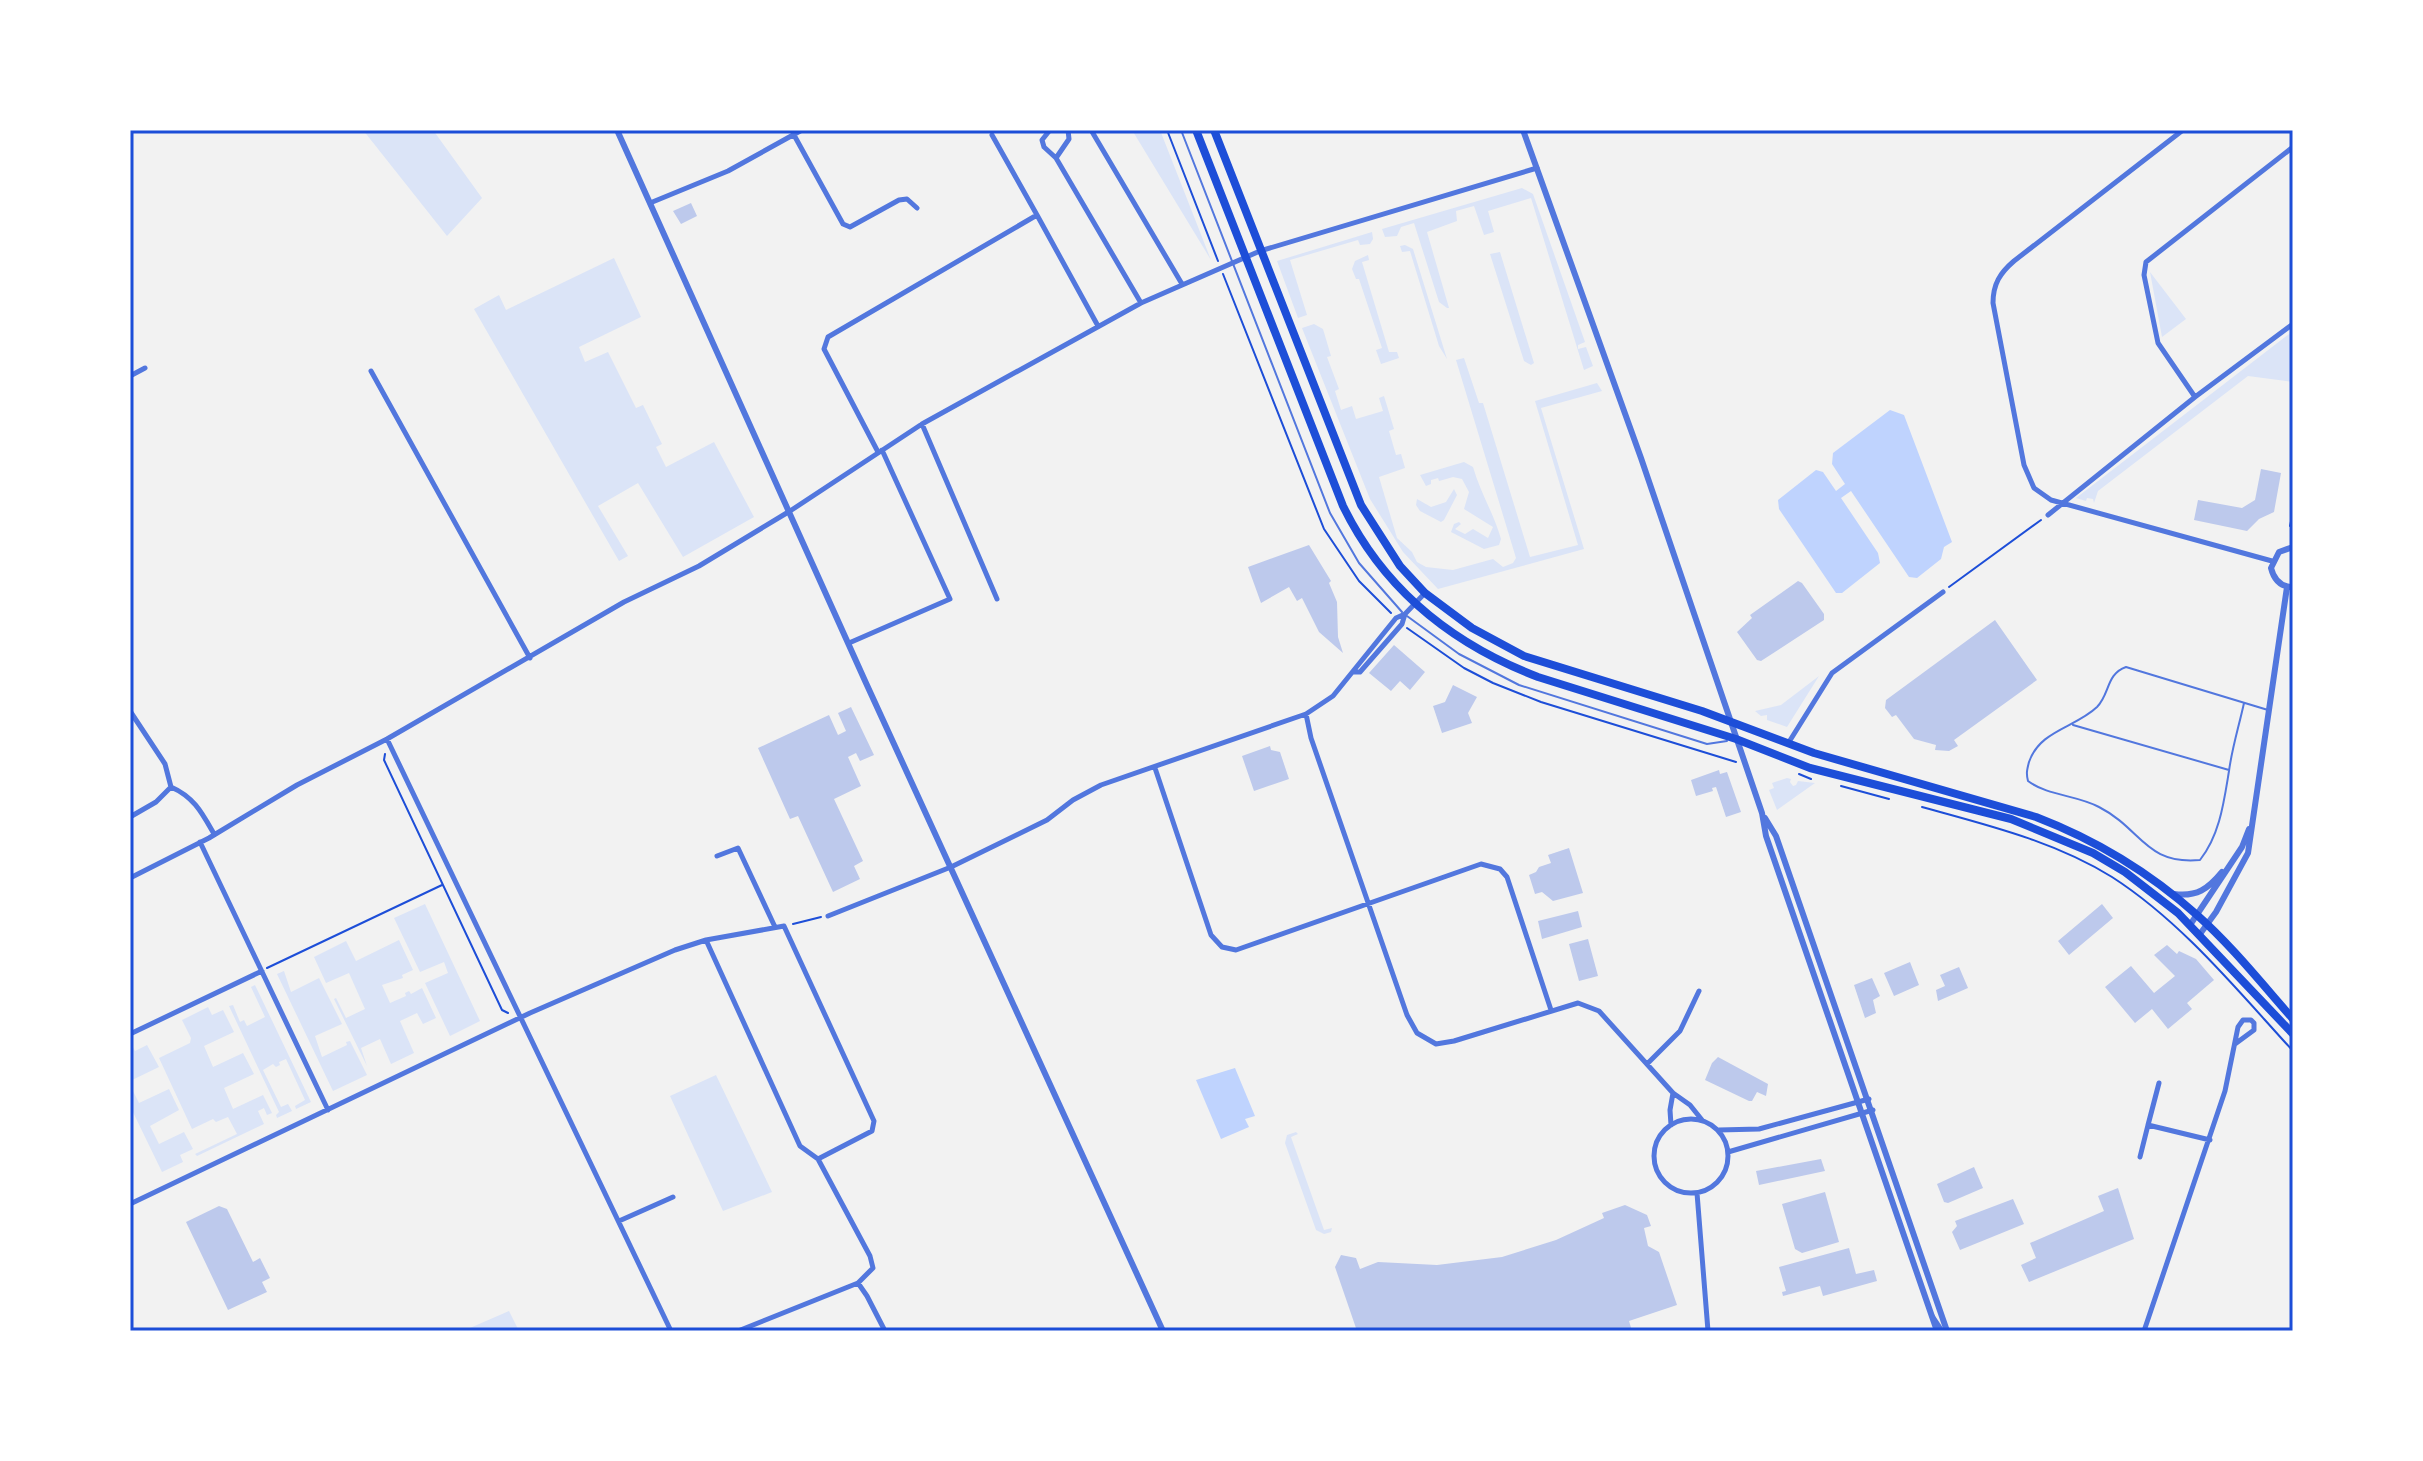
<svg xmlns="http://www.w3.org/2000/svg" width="2423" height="1461" font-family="Karla,sans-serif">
	<rect width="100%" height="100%" fill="#f2f2f2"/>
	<!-- green -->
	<path fill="#dbe4f7" d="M363 130H433L482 198 447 236Z
		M1132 130H1160L1211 260Z
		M1522 188 1533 194 1585 342 1578 345V349L1586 347 1593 366 1584 370 1531 198 1488 211 1494 232 1484 235 1474 206 1456 211 1457 221 1427 232 1449 308H1447L1439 302 1414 223 1401 227 1397 236 1385 237 1382 229Z
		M1372 232 1373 239 1370 244 1360 245 1358 240 1290 260 1307 315 1298 318 1277 261Z
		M1405 245 1413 249 1447 359 1439 346 1410 251 1402 252 1400 246Z
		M1500 252 1534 363 1531 365 1524 361 1490 254Z
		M1368 255 1369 260 1362 262 1389 352H1397L1399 358 1381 364 1376 350 1382 348 1359 279H1356L1352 269 1355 261Z
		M614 258 641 317 579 347 585 362 608 352 636 408 643 405 662 444 656 447 666 467 714 442 754 517 683 557 638 483 598 506 628 556 619 561 474 309 499 295 506 310Z
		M2150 272 2186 319 2162 337Z
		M1314 324 1323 329 1331 356 1327 357 1339 389 1335 391 1341 410 1352 406 1356 419 1383 411 1379 398 1384 396 1394 429 1389 431 1396 455 1401 454 1405 468 1379 477 1397 538 1412 552 1417 562 1426 567 1453 570 1493 559 1503 567 1513 563 1516 558 1456 360 1464 358 1479 403H1483L1530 557 1578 545 1535 401 1597 383 1602 391 1541 408 1584 549 1438 589 1403 552 1370 499 1302 328Z
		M2293 331V382L2248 376 2098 491 2094 503 2093 499 2087 498 2086 501 2076 498Z
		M1464 462 1473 467C1480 492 1494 514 1501 539L1499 545 1484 549 1451 532 1454 524 1459 522 1461 524 1455 529 1465 534 1473 529 1488 538 1493 527 1464 509 1469 492 1462 479 1453 477 1439 481 1438 478 1431 480V484L1426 486 1420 475Z
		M1454 489 1457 495 1444 520 1441 522 1420 511 1416 505 1417 499 1431 507 1446 502Z
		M1819 676 1787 727 1767 720V715L1761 716 1755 711 1781 705Z
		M1787 778 1791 779 1790 782 1793 786 1796 785 1798 781 1815 783 1777 810 1769 790 1774 788 1772 783Z
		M425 904 480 1021 450 1036 425 983 448 973 444 962 420 972 394 918Z
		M399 940 413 970 402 975 403 978 382 985 390 1003 406 996 405 993 409 991 411 994 422 988 436 1018 423 1024 417 1013 400 1021 414 1053 391 1064 380 1039 361 1048 367 1066 334 999 336 998 346 1018 365 1009 349 973 326 983 314 957 346 941 356 961Z
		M284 971 291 992 319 978 342 1024 315 1036 322 1057 347 1045 346 1042 350 1041 367 1075 333 1091 277 974Z
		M255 985 311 1102 296 1109 295 1106 305 1100 286 1059 279 1062 280 1065 276 1067 273 1064 263 1070 281 1107 288 1104 292 1111 277 1118 276 1115 279 1112 229 1006 233 1005 240 1022 244 1020 247 1026 265 1017 251 987Z
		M208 1007 212 1015 223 1010 234 1032 204 1046 213 1067 243 1053 254 1074 224 1088 233 1109 263 1095 272 1113 267 1115 264 1108 258 1111 264 1124 197 1156 195 1154 237 1134 228 1117 216 1122 213 1119 192 1129 159 1058 190 1043 191 1038 182 1020Z
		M131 1044 135 1051 147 1045 159 1067 130 1081Z
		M716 1075 772 1192 723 1211 670 1096Z
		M130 1085 139 1103 169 1089 179 1110 150 1126 159 1144 184 1132 193 1149 180 1155 183 1162 162 1172 130 1106Z
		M1296 1132 1298 1134 1291 1137 1324 1230 1332 1228 1331 1232 1324 1234 1316 1230 1285 1143 1287 1135Z
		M509 1311 519 1331H463Z"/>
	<!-- water -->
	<path fill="#bfd3fe" d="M1890 410 1904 415 1952 542 1944 547 1941 559 1917 578 1909 577 1851 491 1841 498 1878 553 1880 563 1842 593H1836L1779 509 1778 500 1816 470 1823 472 1836 491 1845 484 1832 464 1833 453Z
		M1235 1068 1255 1116 1245 1119 1249 1127 1221 1139 1196 1080Z"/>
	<!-- building -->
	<path fill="#bdc9ec" d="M691 203 697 216 681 224 673 211Z
		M2261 469 2281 473 2274 512 2259 519 2247 531 2194 520 2198 500 2242 508 2255 500Z
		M1309 545 1331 581 1329 583 1337 602 1338 637 1343 653 1319 632 1302 598 1297 601 1289 587 1261 603 1248 567Z
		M1798 581 1802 583 1824 614V620L1761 661 1757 660 1737 632 1752 618 1750 615Z
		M1995 620 2037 680 1954 740 1958 746 1949 751 1935 750 1936 745 1914 739 1896 715 1892 717 1885 708 1886 700Z
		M1394 645 1425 672 1410 690 1400 681 1391 691 1369 673Z
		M1453 685 1477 697 1468 713 1472 723 1442 733 1433 706 1445 702Z
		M851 707 874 755 860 761 856 753 848 757 861 786 834 799 863 861 854 866 860 879 833 892 798 816 790 819 758 748 829 715 838 735 846 731 838 713Z
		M1270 746 1271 750 1280 752 1289 779 1254 791 1242 756Z
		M1719 770 1720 774 1727 772 1741 812 1726 817 1716 787 1712 788 1713 791 1696 796 1691 780Z
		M1569 848 1583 893 1553 901 1542 892 1535 894 1529 875 1536 872 1539 867 1551 863 1548 855Z
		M2102 904 2113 918 2069 955 2058 941Z
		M1578 911 1582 927 1542 939 1538 921Z
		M1588 939 1598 976 1579 981 1569 944Z
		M2167 945 2177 954 2179 951 2196 959 2214 980 2187 1003 2192 1009 2168 1029 2152 1009 2135 1023 2105 987 2131 966 2154 993 2175 976 2154 955Z
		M1910 962 1919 985 1894 996 1884 973Z
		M1959 967 1968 988 1938 1001 1936 990 1945 986 1940 975Z
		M1872 978 1880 996 1873 1000 1876 1013 1865 1018 1854 985Z
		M1718 1057 1768 1084 1766 1096 1757 1092 1752 1101H1749L1705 1080 1712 1063Z
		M1821 1159 1825 1171 1759 1185 1756 1171Z
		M1974 1167 1983 1188 1948 1203 1944 1202 1937 1184Z
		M2118 1188 2134 1239 2029 1282 2021 1265 2036 1258 2030 1243 2104 1211 2098 1196Z
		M1825 1192 1839 1242 1802 1253 1795 1249 1782 1204Z
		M2013 1199 2024 1224 1960 1250 1952 1232 1957 1226 1955 1221Z
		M1625 1205 1647 1215 1651 1226 1644 1228 1648 1246 1659 1252 1677 1305 1629 1321 1632 1331H1357L1335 1267 1341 1255 1356 1258 1360 1269 1378 1262 1437 1265 1502 1257 1556 1240 1604 1218 1602 1213Z
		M219 1206 227 1209 253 1262 260 1258 270 1278 262 1282 267 1292 228 1310 186 1222Z
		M1849 1248 1856 1274 1874 1270 1877 1281 1823 1296 1820 1286 1783 1296 1782 1292 1786 1291 1779 1267Z"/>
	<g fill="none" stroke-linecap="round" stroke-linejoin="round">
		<!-- path -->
		<path stroke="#1d4ed8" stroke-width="2" d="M1167 130 1218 261
			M1223 274 1324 529 1359 581 1391 613
			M2290 526 2293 512
			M1949 587 2041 520
			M1407 628 1464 668 1493 683 1541 702 1736 762
			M385 754 384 760 502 1010 508 1013
			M1799 774 1811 779
			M1841 786 1889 799
			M1922 807C1987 825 2054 841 2112 877 2182 922 2237 990 2293 1051
			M793 924 821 917
			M267 968 442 885"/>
		<!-- service -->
		<path stroke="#5277de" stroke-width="2" d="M1181 130 1330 513 1359 563 1402 612
			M1407 616 1459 654 1519 685 1707 744 1727 741
			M2244 703C2239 726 2232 748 2229 771 2224 801 2220 835 2200 860 2145 865 2142 829 2099 807 2077 795 2048 796 2028 781 2026 773 2027 770 2029 762 2040 730 2075 728 2097 707 2110 694 2106 674 2126 667L2268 710
			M2073 725 2229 770"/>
		<!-- minor -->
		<path stroke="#5277de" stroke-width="5" d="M1050 130 1042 140 1044 147 1056 158 1141 303
			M1091 130 1182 284
			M2183 130 2014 261C2000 273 1993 284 1993 303L2024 465 2034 488 2051 500 2272 561
			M794 135 843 224 850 227 899 200 907 199 917 208
			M992 135 1037 215
			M1056 158 1069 139 1068 130
			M650 203 728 171 802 130
			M371 371 530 658
			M130 376 145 368
			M2195 397 2158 343 2144 275 2146 262 2293 147
			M922 424 997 599
			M878 452 824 349 828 337 1037 215 1098 326
			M2048 515 2195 397 2293 324
			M849 643 950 599 882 450
			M1354 672H1360L1402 624 1405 614 1425 593
			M130 711 165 764 171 787C194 797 202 813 214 834
			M1306 714 1311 738 1407 1015 1417 1033 1436 1044 1454 1041 1578 1003 1599 1011 1673 1093 1690 1105 1702 1120
			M387 739 671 1331
			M1789 742 1832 673 1943 592
			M1155 768 1211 935 1222 947 1236 950 1481 864 1500 869 1507 877 1551 1010
			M130 817 156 802 171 787
			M200 842 328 1110
			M717 856 738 848 775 927
			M130 878 209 838 297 785 387 739 624 602 699 566 790 511 922 424 1141 303 1260 251 1537 168
			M828 916 951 867 1047 820 1073 800 1101 785 1306 714 1333 696 1396 618 1405 614
			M706 940 800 1146 818 1159 870 1256 873 1268 858 1283
			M130 1034 262 971
			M1647 1064 1680 1031 1699 991
			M2159 1083 2148 1125 2210 1140
			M1654 1156a37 37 0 1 1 74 0a37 37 0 1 1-74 0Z
			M1671 1125 1670 1110 1673 1093
			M1719 1130 1759 1129 1869 1099
			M1728 1152 1873 1110
			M2140 1157 2148 1125
			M1697 1193 1708 1331
			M130 1204 530 1013 675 950 706 940 784 926 874 1121 872 1131 818 1159
			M619 1221 673 1197
			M1932 1316 1942 1331
			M738 1331 858 1283 867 1296 885 1331
			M2144 1331 2225 1091 2238 1027 2243 1020H2251L2254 1023V1030L2235 1044"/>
		<!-- tertiary -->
		<path stroke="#5277de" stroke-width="6" d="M617 130 866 683 1163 1331
			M1523 130 1641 458 1762 813 1766 836 1937 1331
			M2293 547 2279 552 2271 568C2274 580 2281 587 2293 587
			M1765 818 1776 836 1947 1331
			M2174 894C2197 897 2208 889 2222 872
			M2190 925 2242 847 2249 829
			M2200 934 2216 912 2248 853 2287 587"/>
		<!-- primary -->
		<path stroke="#1d4ed8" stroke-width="8" d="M1196 130 1343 506C1384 590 1452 644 1538 677L1736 739 1810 768 2011 819 2093 853 2125 872 2178 913 2293 1034
			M1214 130 1361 505 1400 566 1425 593 1472 628 1524 656 1702 711 1814 753 2036 817C2096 840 2149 872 2197 915 2232 946 2262 984 2293 1019"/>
	</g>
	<!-- border -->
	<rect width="2423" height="1461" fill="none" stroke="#ffffff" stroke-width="264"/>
	<rect x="132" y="132" width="2159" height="1197" fill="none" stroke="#1d4ed8" stroke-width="3"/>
</svg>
